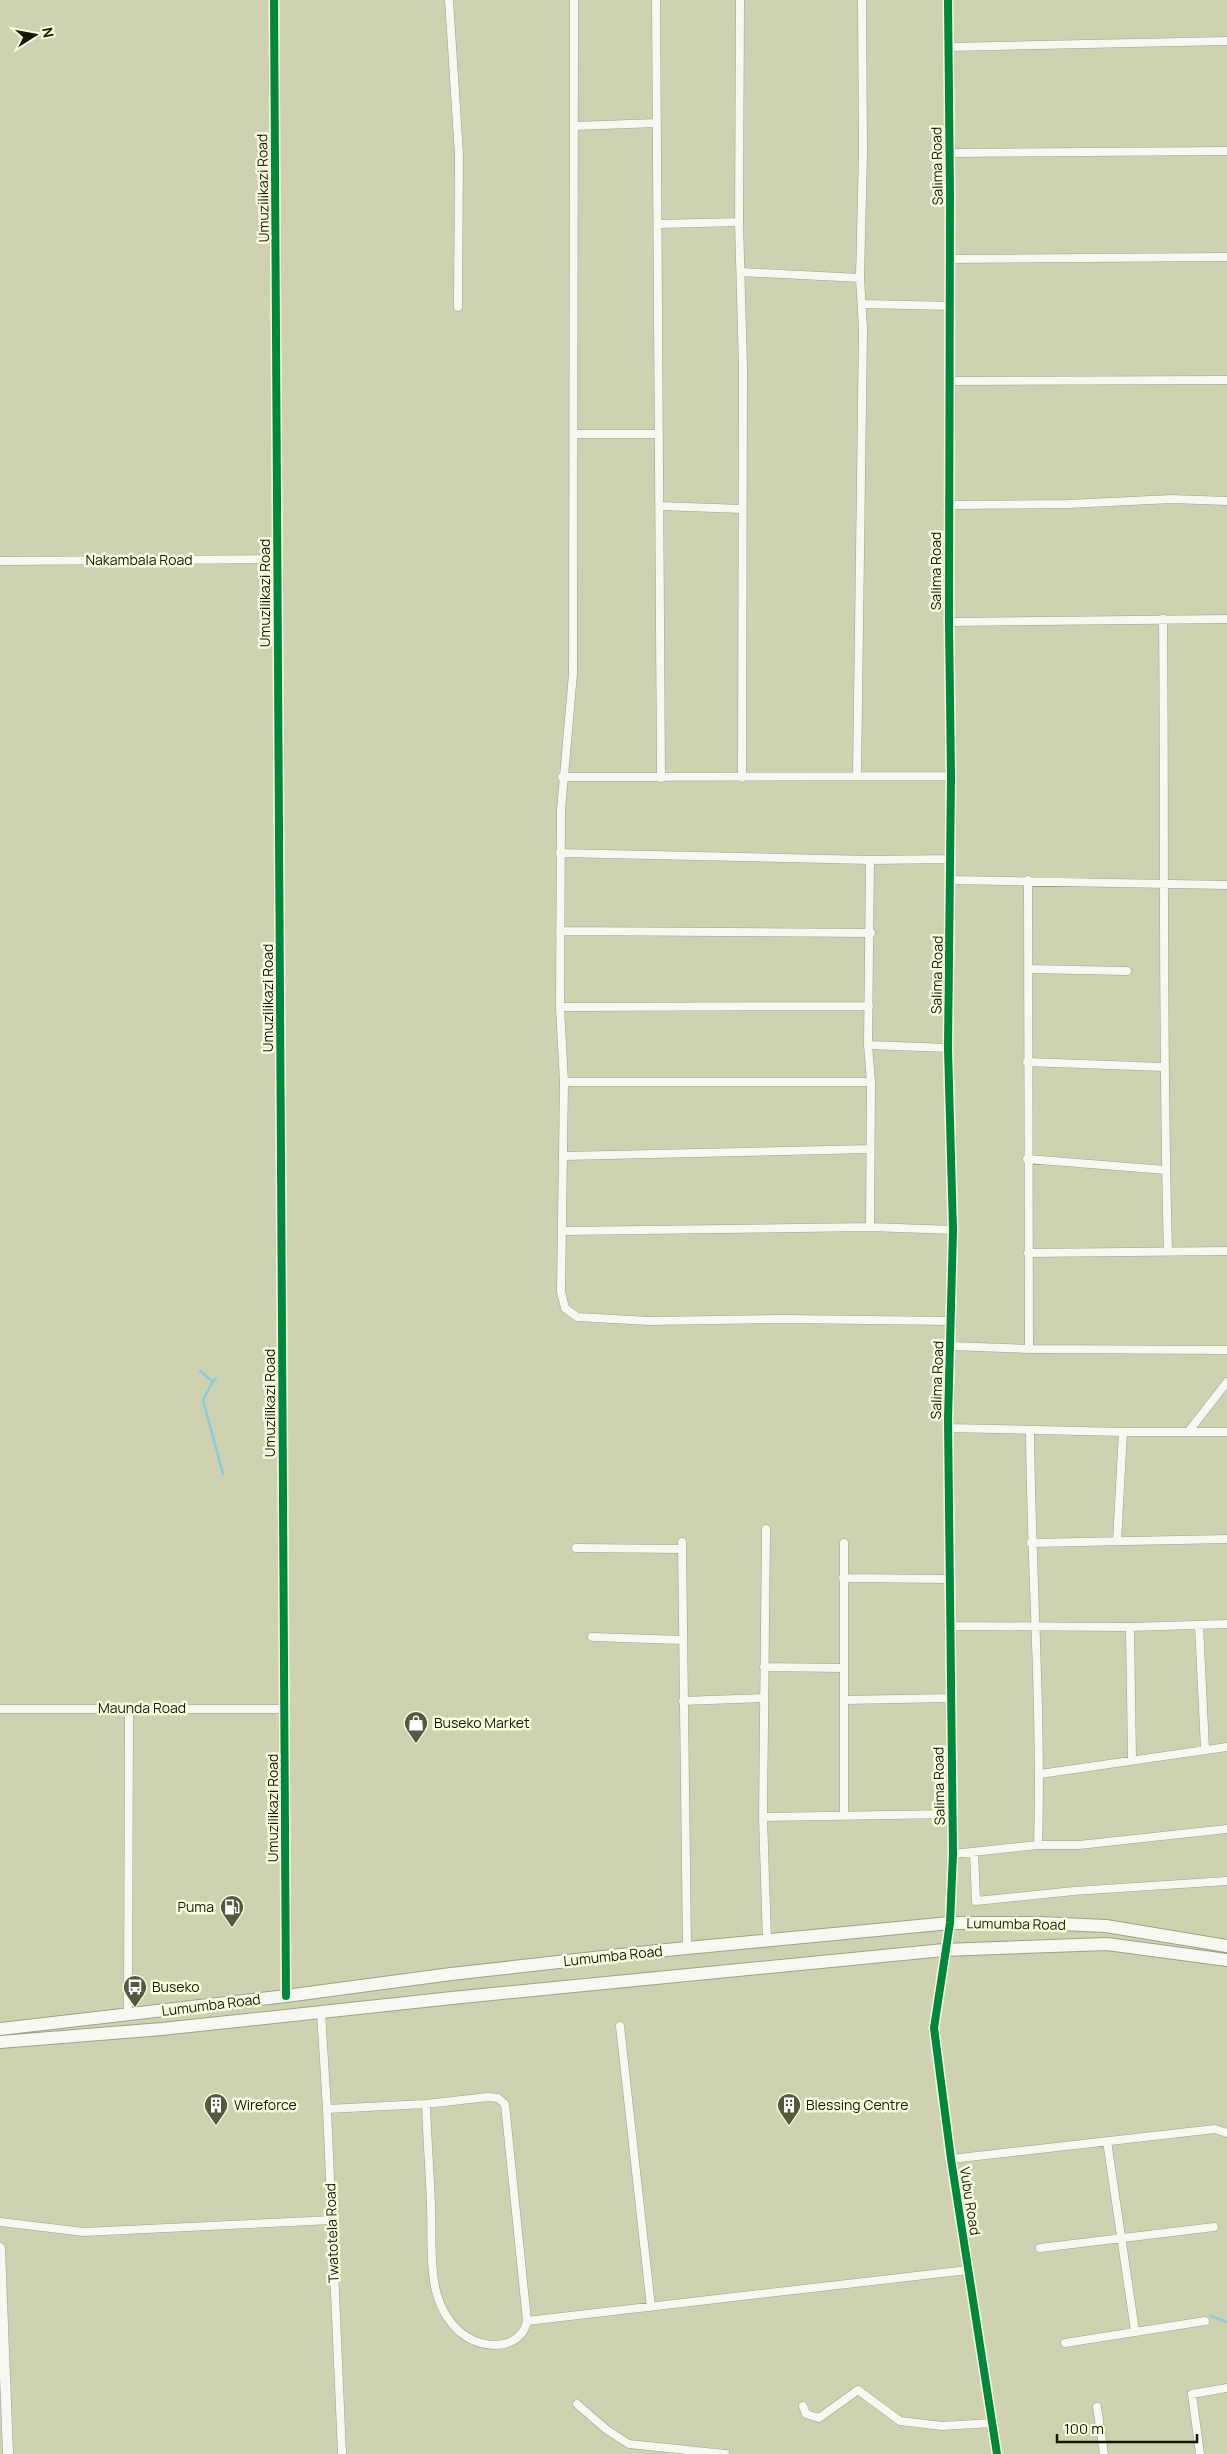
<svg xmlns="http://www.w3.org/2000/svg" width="1227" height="2454" font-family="Manrope,sans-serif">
	<rect width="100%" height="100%" fill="#ced2b1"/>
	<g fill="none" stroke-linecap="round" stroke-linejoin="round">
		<!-- stream -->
		<path stroke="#8ecade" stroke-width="2.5" d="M200 1371 212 1381
			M216 1379 213 1381 203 1400 223 1474
			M1211 2316 1227 2322"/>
		<!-- minor casing -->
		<g stroke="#9ea187" stroke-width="9">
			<path id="minor" d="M274 0 286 1996
				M449 0 459 155 458 307
				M574 0 573 674 561 810 560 1007 564 1082 561 1292 565 1308 577 1317 649 1321 785 1319 951 1321
				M656 0 661 778
				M740 0 739 222 743 368 742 778
				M948 0 950 194 949 622 951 776 948 1048 953 1230 948 1420 953 1854 950 1923 934 2028 951 2159 997 2454
				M948 47 1227 41
				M574 126 657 123
				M949 153 1227 151
				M659 224 739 222
				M950 259 1227 257
				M741 272 860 278
				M863 304 950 306
				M949 381 1227 380
				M574 434H657
				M948 505 1068 504 1172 499 1227 501
				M660 506 742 509
				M0 561 278 559
				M1163 619C1165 830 1162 1041 1168 1252
				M949 622 1227 619
				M857 776 863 329 860 278 863 152 862 0
				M562 777 951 776
				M560 853 870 860 950 859
				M870 860 868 1045 871 1082 870 1227
				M950 880 1227 885
				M1028 880 1029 1349
				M560 931 871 933
				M1028 969 1127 971
				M560 1007 869 1006
				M868 1045 948 1048
				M1027 1062 1163 1067
				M564 1082H871
				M564 1156 870 1149
				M1027 1159 1166 1170
				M562 1231 870 1227 953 1230
				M1028 1253 1227 1251
				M950 1346 1029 1349 1227 1350
				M948 1428 1123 1432H1227
				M1030 1430C1031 1569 1042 1707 1038 1845
				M1189 1431 1227 1382
				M766 1529 763 1817 767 1941
				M1117 1541 1123 1432
				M682 1542 687 1948
				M844 1543V1816
				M1031 1543 1227 1539
				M576 1548 682 1549
				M843 1578 949 1579
				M1199 1625 1205 1749
				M949 1626 1130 1627 1227 1624
				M1130 1627 1132 1760
				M592 1637 682 1640
				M764 1667 843 1668
				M844 1700 950 1698
				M683 1701 764 1698
				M0 1709H285
				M1040 1774 1227 1747
				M763 1817 951 1814
				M974 1852 976 1901 1074 1891 1227 1881
				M953 1854 1038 1845H1079L1227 1829
				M321 2012 327 2109 342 2454
				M128 2015 129 1708
				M620 2026 651 2307
				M327 2109 426 2104 488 2097 498 2098 505 2104 527 2321C525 2333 516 2341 504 2344 491 2347 475 2343 464 2335 424 2305 433 2251 431 2207 430 2173 427 2138 426 2104
				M1107 2141 1135 2331
				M951 2159 1215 2129 1227 2133
				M0 2222 84 2232 332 2220
				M1040 2248 1214 2227
				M527 2321 968 2270
				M1065 2343 1205 2321
				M577 2404 607 2430 629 2444 725 2454
				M803 2406 806 2414 819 2418 858 2390 900 2421 942 2426 992 2423
				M1097 2407 1104 2454
				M1200 2454 1192 2394 1227 2388"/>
		</g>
		<!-- tertiary casing -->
		<g stroke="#9ea187" stroke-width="11">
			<path id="tertiary" d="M0 2248 8 2454"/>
		</g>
		<!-- primary casing -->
		<g stroke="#9ea187" stroke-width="14">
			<path id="primary" d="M0 2029 286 1996 451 1974 666 1950 950 1923H1040L1106 1926 1227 1946
				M0 2042 162 2029 452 1998 944 1950 1107 1944 1227 1960"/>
		</g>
		<!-- minor -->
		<use href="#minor" stroke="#f8f8f3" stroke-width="8"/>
		<!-- tertiary -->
		<use href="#tertiary" stroke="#f8f8f3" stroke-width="10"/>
		<!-- primary -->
		<use href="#primary" stroke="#f8f8f3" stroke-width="12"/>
		<!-- cycleway casing -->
		<g stroke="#fafde0" stroke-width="11">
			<path id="cycleway" d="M274 0 286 1996
				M948 0 950 194 949 622 951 776 948 1048 953 1230 948 1420 953 1854 950 1923 934 2028 951 2159 997 2454"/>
		</g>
		<!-- cycleway -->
		<use href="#cycleway" stroke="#00873e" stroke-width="8"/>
	</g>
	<!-- icons -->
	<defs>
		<g id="shop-pin" transform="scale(1.25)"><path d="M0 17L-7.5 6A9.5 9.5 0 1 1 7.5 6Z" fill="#56583f" stroke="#fafde0"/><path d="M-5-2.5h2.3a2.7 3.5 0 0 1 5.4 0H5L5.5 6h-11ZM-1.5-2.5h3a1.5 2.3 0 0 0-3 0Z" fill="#fff"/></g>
		<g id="fuel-pin" transform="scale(1.25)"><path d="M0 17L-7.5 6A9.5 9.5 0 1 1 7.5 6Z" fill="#56583f" stroke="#fafde0"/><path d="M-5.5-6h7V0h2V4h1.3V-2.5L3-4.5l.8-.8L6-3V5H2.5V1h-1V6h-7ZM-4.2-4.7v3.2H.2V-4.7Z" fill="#fff"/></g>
		<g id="bus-pin" transform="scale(1.25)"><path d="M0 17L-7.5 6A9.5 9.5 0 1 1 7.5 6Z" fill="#56583f" stroke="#fafde0"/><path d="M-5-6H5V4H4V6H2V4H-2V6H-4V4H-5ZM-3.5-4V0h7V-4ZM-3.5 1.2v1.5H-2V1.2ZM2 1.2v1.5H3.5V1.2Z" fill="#fff"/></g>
		<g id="building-pin" transform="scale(1.25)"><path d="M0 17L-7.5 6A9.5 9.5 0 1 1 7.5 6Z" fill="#56583f" stroke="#fafde0"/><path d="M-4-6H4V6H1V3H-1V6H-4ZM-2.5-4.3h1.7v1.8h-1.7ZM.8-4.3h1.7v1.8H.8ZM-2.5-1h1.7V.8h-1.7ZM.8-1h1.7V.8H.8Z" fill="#fff"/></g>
	</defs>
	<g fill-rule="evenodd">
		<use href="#shop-pin" x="416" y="1723"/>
		<use href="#fuel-pin" x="232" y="1907"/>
		<use href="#bus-pin" x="135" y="1987"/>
		<use href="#building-pin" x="216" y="2105"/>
		<use href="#building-pin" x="789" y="2105"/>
	</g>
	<g text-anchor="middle" stroke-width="5" stroke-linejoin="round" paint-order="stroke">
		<!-- street labels -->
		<g font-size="14" fill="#161702" stroke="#fafde0">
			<text transform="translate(937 166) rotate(-91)" y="5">Salima Road</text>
			<text transform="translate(263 188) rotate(-91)" y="5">Umuzilikazi Road</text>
			<text x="139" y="565">Nakambala Road</text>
			<text transform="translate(936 571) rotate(-90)" y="5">Salima Road</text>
			<text transform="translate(265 593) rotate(-90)" y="5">Umuzilikazi Road</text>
			<text transform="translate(937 975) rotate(-89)" y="5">Salima Road</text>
			<text transform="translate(268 998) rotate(-90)" y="5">Umuzilikazi Road</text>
			<text transform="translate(937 1380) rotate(-88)" y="5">Salima Road</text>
			<text transform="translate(270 1403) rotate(-90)" y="5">Umuzilikazi Road</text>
			<text x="142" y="1713">Maunda Road</text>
			<text transform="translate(939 1786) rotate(-91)" y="5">Salima Road</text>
			<text transform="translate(273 1808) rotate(-90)" y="5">Umuzilikazi Road</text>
			<text transform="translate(1016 1924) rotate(1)" y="5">Lumumba Road</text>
			<text transform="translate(613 1956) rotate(-6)" y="5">Lumumba Road</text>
			<text transform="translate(211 2005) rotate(-7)" y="5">Lumumba Road</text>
			<text transform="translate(970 2201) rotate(81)" y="5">Vubu Road</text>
			<text transform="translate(332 2233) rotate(-92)" y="5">Twatotela Road</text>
		</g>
		<!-- poi labels -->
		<g font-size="14" fill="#161702" stroke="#fafde0" text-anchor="start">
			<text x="434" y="1728">Buseko Market</text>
			<text x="214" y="1912" text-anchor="end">Puma</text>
			<text x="152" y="1992">Buseko</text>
			<text x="234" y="2110">Wireforce</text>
			<text x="806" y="2110">Blessing Centre</text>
		</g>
	</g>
	<!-- north arrow -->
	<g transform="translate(35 35) rotate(79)" stroke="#fafde0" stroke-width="4" paint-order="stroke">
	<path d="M0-4L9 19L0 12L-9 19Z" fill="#161702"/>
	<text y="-8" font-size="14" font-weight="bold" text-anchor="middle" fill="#161702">N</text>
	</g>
	<!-- scale -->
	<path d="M1057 2434v8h140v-8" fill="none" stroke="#161702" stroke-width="2.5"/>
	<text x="1064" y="2434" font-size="15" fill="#161702" stroke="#fafde0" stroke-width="4" paint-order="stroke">100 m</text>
</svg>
